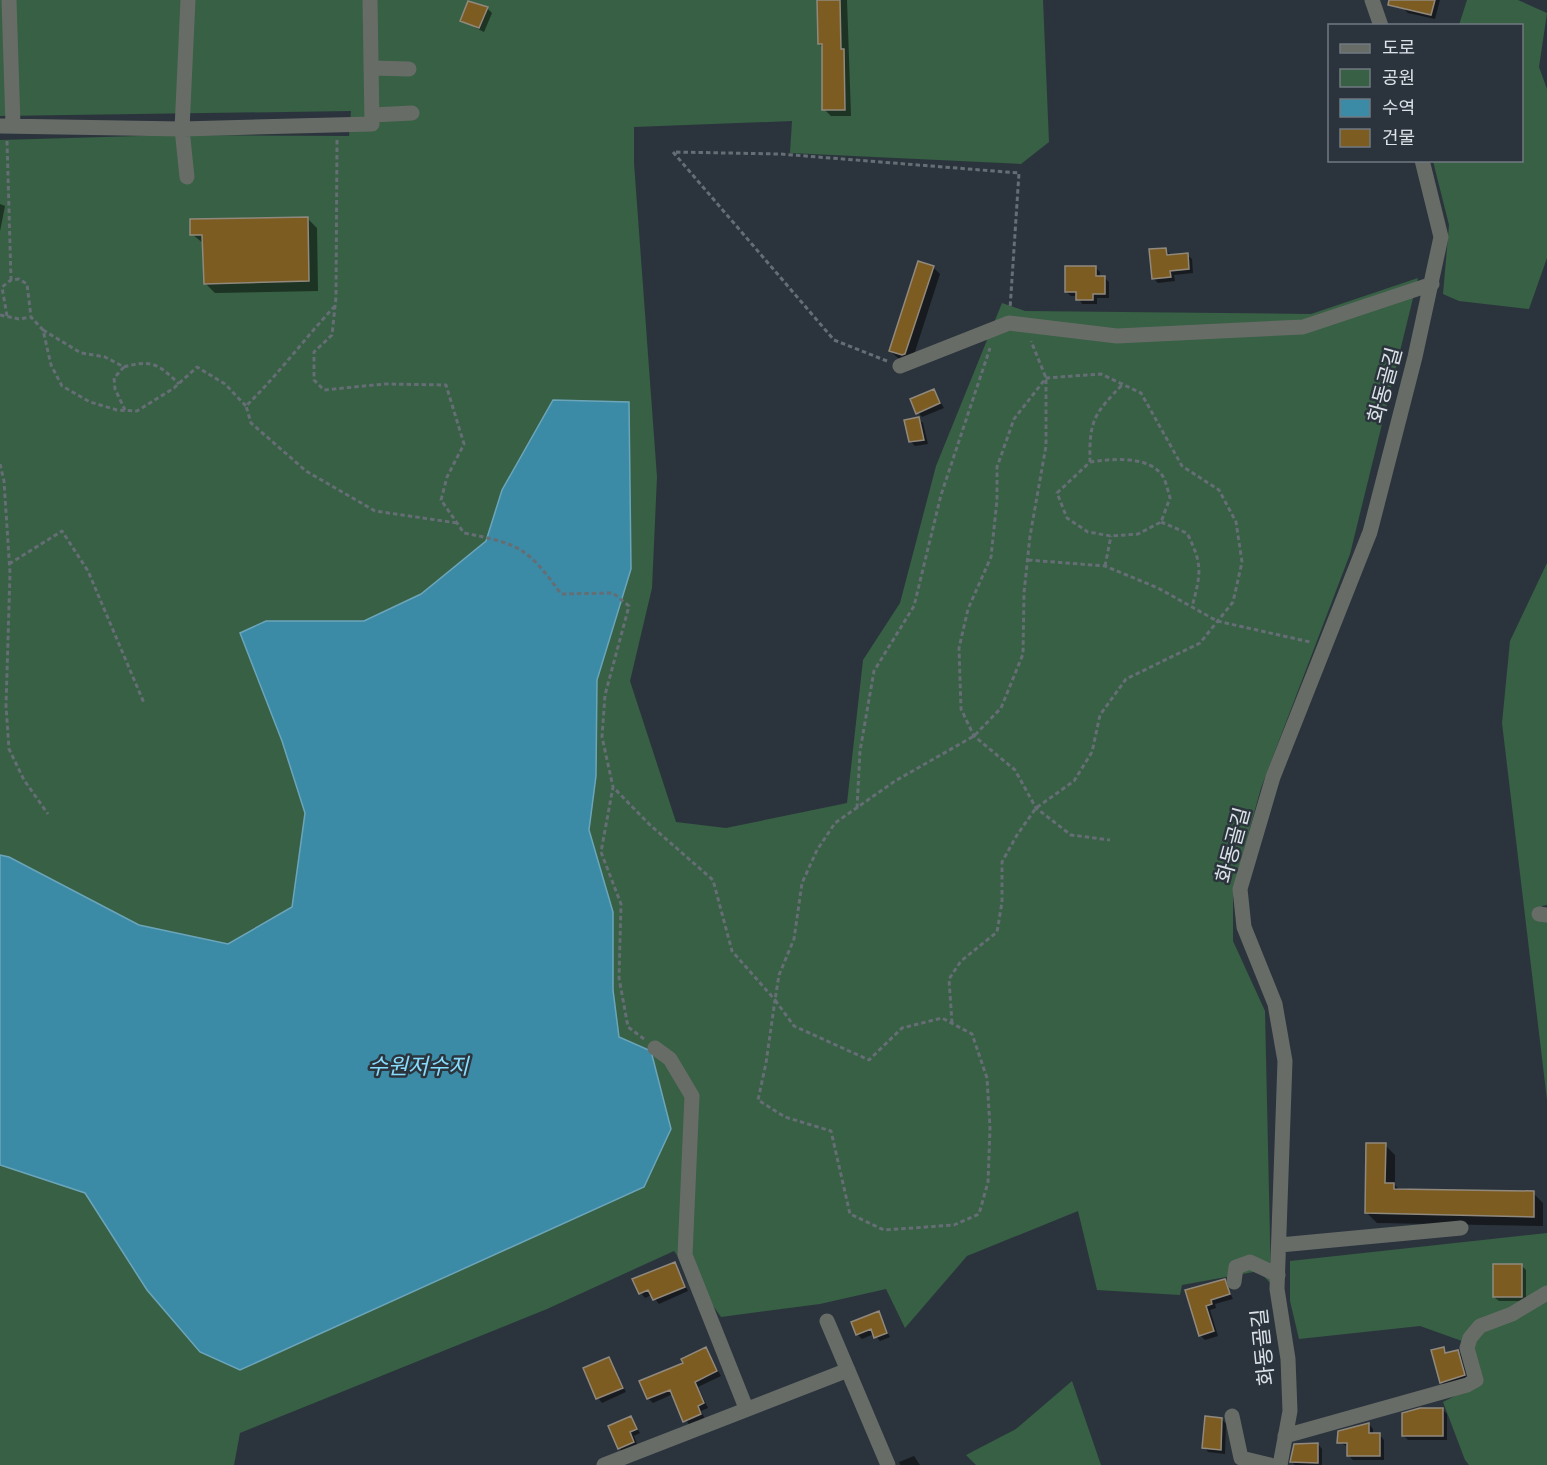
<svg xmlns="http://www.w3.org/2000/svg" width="1547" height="1465" font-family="'Space Grotesk','Noto Sans KR',sans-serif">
	<rect width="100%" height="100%" fill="#2b343d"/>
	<!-- green -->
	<path fill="#376044" d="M0 0H1043L1049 142 1021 164 790 153 792 121 634 127V163L657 477 652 588 630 681 676 822 726 828 847 803 863 660 900 603 936 466 1002 303 1025 311 1311 314 1418 278 1350 554 1261 788 1233 889V941L1265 1011 1271 1284 1259 1271 1182 1285 1180 1295 1097 1290 1078 1211 967 1256 905 1328 886 1289 820 1304 721 1317 674 1251 547 1309 240 1433 234 1465H0V140L173 135 349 136 351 111 0 116Z
		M1467 0H1518L1547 13 1539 67 1547 89V258L1529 309 1459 301 1443 294 1449 225 1433 161 1522 160V26L1459 25Z
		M1547 563V905L1542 906 1547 919V1100L1502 723 1510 641Z
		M1547 1233V1465H1469L1465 1460 1443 1402 1481 1383 1462 1341 1420 1326 1299 1339 1290 1301V1261Z
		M1072 1381 1101 1465H976L966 1455 1016 1429Z"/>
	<!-- water -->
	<path fill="#3c8ba6" stroke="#6ca5ba" stroke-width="1.5" d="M553 400 629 402 631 569 597 680 596 776 589 830 613 912V990L619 1037 651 1051 671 1129 644 1187 240 1370 200 1352 147 1290 85 1193 0 1165V855L9 857 139 925 228 944 292 907 305 813 282 741 240 633 266 621H364L421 594 486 541 502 490Z"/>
	<!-- shadow -->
	<path fill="#0007" d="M818 0H847L851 116H831L824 109 823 48 819 44Z
		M1405 0H1440L1435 19 1408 13 1403 8Z
		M487 8 492 13 484 32 462 21Z
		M0 204 5 206 0 231Z
		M307 218 317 228 318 291 215 293 205 283 204 244 192 234Z
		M1166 249 1171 256 1187 255 1192 259 1193 273 1174 275 1175 281 1158 283 1153 278Z
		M933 267 940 274 912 361 898 358 890 351Z
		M1095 267 1100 272V278L1104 277 1109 282V298H1097V304H1082L1078 296H1071L1066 292Z
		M934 391 944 408 922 417 918 413Z
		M919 419 923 423 928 444 915 446 910 441Z
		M1385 1145 1395 1155V1185L1400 1191 1533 1193 1543 1203V1226L1377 1223 1367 1213Z
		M675 1264 688 1291 659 1304 652 1295 645 1298 641 1293Z
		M1521 1265 1526 1270V1301H1499L1494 1297Z
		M1224 1280 1233 1299 1215 1304 1216 1308 1210 1310 1218 1336 1205 1340 1200 1335 1187 1291Z
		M878 1313 890 1337 880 1341 874 1334 862 1339 857 1334Z
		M706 1349 721 1376 698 1387 708 1408 701 1411 705 1419 689 1425 673 1394 653 1403 648 1398 685 1364Z
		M1443 1349 1447 1354 1457 1351 1461 1355 1467 1379 1445 1385 1441 1382Z
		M609 1358 626 1392 602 1403 598 1398Z
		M1443 1410 1447 1414V1440H1408L1403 1435Z
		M631 1418 640 1433 634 1436 638 1447 624 1453 619 1448Z
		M1222 1419 1226 1424 1225 1454 1208 1452 1204 1447Z
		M1369 1424 1373 1429V1435H1380L1384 1440V1460H1353L1348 1455V1447L1339 1442Z
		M1318 1444 1322 1449V1465H1295L1292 1462Z
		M914 1456 920 1465H900L899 1462Z"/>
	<!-- building -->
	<path fill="#7d5c21" stroke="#91897d" stroke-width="1.5" d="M817 0H840L841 49H844L845 110H822V44H818Z
		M1389 0H1435L1431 15 1388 5Z
		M468 1 488 7 479 28 460 21Z
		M308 217 309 281 204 284 202 235H190V219Z
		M1166 248 1167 255 1188 253 1189 269 1170 271 1171 277 1152 279 1149 249Z
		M918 261 934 266 905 354 902 355 889 351Z
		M1065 266H1096V276H1105V294H1093V300H1076V292H1065Z
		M934 389 940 403 916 414 910 399Z
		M919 417 924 440 909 442 904 420Z
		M1366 1143H1386L1385 1183H1394V1189L1534 1191V1217L1365 1213Z
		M675 1262 685 1287 653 1300 648 1290 639 1294 632 1279Z
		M1493 1264H1522V1297H1493Z
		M1225 1279 1230 1294 1211 1300 1212 1304 1206 1306 1214 1331 1199 1336 1185 1290Z
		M879 1311 887 1333 874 1338 871 1329 856 1335 851 1322Z
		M706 1347 717 1371 695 1382 704 1403 698 1406 701 1414 683 1422 670 1390 647 1399 639 1381 683 1363 681 1359Z
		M1444 1347 1445 1353 1458 1350 1465 1375 1440 1383 1431 1350Z
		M609 1357 623 1388 596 1399 583 1368Z
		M1420 1408H1443V1436H1402V1413Z
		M631 1416 637 1429 630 1432 634 1442 618 1449 608 1426Z
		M1205 1416 1222 1418 1221 1450 1202 1448Z
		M1369 1423V1433H1380V1456H1347V1443H1337L1338 1431Z
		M1318 1443V1463L1290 1462 1294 1444Z"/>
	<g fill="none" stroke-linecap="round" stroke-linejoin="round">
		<!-- path -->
		<path stroke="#656d75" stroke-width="3" stroke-dasharray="4.5 3" stroke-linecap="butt" d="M337 140 336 297 332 335 314 352V380L324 390 385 384 446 385 464 444 447 477 441 500 464 533C520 544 528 548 561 594L613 593 629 606 605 695 602 737 613 787
			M7 141 11 280
			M335 306C304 339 278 375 246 406L251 423 306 471 375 511 457 523
			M0 315 19 319 31 317 43 330 51 365 62 386 90 402 117 410 137 411 174 388 197 367 225 384 246 406
			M7 316 2 287 11 280 19 279 27 284 31 317
			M43 330 81 353 105 357 124 367C152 359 158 364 179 384
			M887 361 834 340 673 152 780 154 1019 173 1010 309
			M124 367 114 378 115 389 125 410
			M1090 462C1111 459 1147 455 1162 475 1166 481 1168 491 1170 498L1161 522 1138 534 1111 536 1088 532 1067 518 1057 493 1090 462C1089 420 1094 414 1123 384
			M0 464 4 481 10 573 6 706 9 749 24 780 48 814
			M1161 522 1187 533C1203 565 1201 573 1192 607
			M1028 560 1105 566 1158 588 1217 621 1310 642
			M9 564 62 531 88 571 144 703
			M1105 566 1111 536
			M857 808 860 751 874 671 914 606 941 495 990 348
			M952 1023 949 979 961 961 997 932 1002 902V862L1017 835 1036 808 1074 781 1092 752 1100 715 1126 679 1200 643 1233 602 1242 562 1236 522 1219 490 1182 466 1141 393 1101 374 1046 378 1014 419 997 467V500L991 557 968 609 959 648 961 709 974 736 1015 770 1036 808 1071 835 1110 840
			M644 1039 628 1027 619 978 621 904 601 852 613 787 650 825 713 880 732 951 775 1000 766 1063 758 1100 785 1117 831 1131 850 1214 884 1230 954 1225 979 1214 988 1182 990 1128 987 1078 972 1034 942 1018 902 1028 869 1060 794 1026 775 1000 779 975 794 939 802 883 817 850 835 823 895 781 974 736 1001 708 1023 654 1024 593 1030 536 1046 446V378L1031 341"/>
		<!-- minor -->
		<path stroke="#686c67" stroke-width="15" d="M9 0 13 125
			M1372 0 1381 26
			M372 68 409 69
			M372 115 412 113
			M0 126 182 129 372 124 370 0
			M187 177 182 129 188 0
			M900 366 1009 323 1117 336 1303 327 1432 284
			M1539 914 1547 915
			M655 1048 670 1059 692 1096 685 1255 746 1408
			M1280 1245 1461 1228
			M1234 1282 1236 1267 1250 1262 1278 1275
			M827 1321 888 1465
			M1232 1416 1241 1458 1270 1465
			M1285 1436 1467 1385 1476 1380 1467 1348 1470 1338 1480 1326 1512 1314 1547 1293
			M604 1465 848 1370
			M1280 1465 1290 1411 1288 1359 1277 1289 1285 1061 1275 1004 1244 927 1240 889 1273 777 1370 532 1415 357 1441 237 1422 160"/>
	</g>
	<g text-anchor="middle" stroke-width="5" stroke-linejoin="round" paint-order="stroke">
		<!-- street labels -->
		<g font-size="21" fill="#dbe1e7" stroke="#2b343d">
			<text transform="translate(1385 385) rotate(-75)" y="7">화동골길</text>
			<text transform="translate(1233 845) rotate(-75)" y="7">화동골길</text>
			<text transform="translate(1263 1347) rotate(-96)" y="7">화동골길</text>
		</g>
		<!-- water labels -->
		<g font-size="22" font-style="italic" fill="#87dcfc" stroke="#2b343d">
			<text x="418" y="1074">수원저수지</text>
		</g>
	</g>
	<!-- legend -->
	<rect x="1328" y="24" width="195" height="138" fill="#2b343d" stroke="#717981" stroke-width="1.5"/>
	<rect x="1340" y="44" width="30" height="9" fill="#686c67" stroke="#717981" stroke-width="1.5"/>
	<text x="1382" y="54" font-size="18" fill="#dbe1e7">도로</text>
	<rect x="1340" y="69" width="30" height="18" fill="#376044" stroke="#717981" stroke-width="1.5"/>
	<text x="1382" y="84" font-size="18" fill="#dbe1e7">공원</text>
	<rect x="1340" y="99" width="30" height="18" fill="#3c8ba6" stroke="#717981" stroke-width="1.5"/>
	<text x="1382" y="114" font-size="18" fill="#dbe1e7">수역</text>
	<rect x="1340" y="129" width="30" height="18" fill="#7d5c21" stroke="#717981" stroke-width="1.5"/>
	<text x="1382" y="144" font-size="18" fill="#dbe1e7">건물</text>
</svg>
